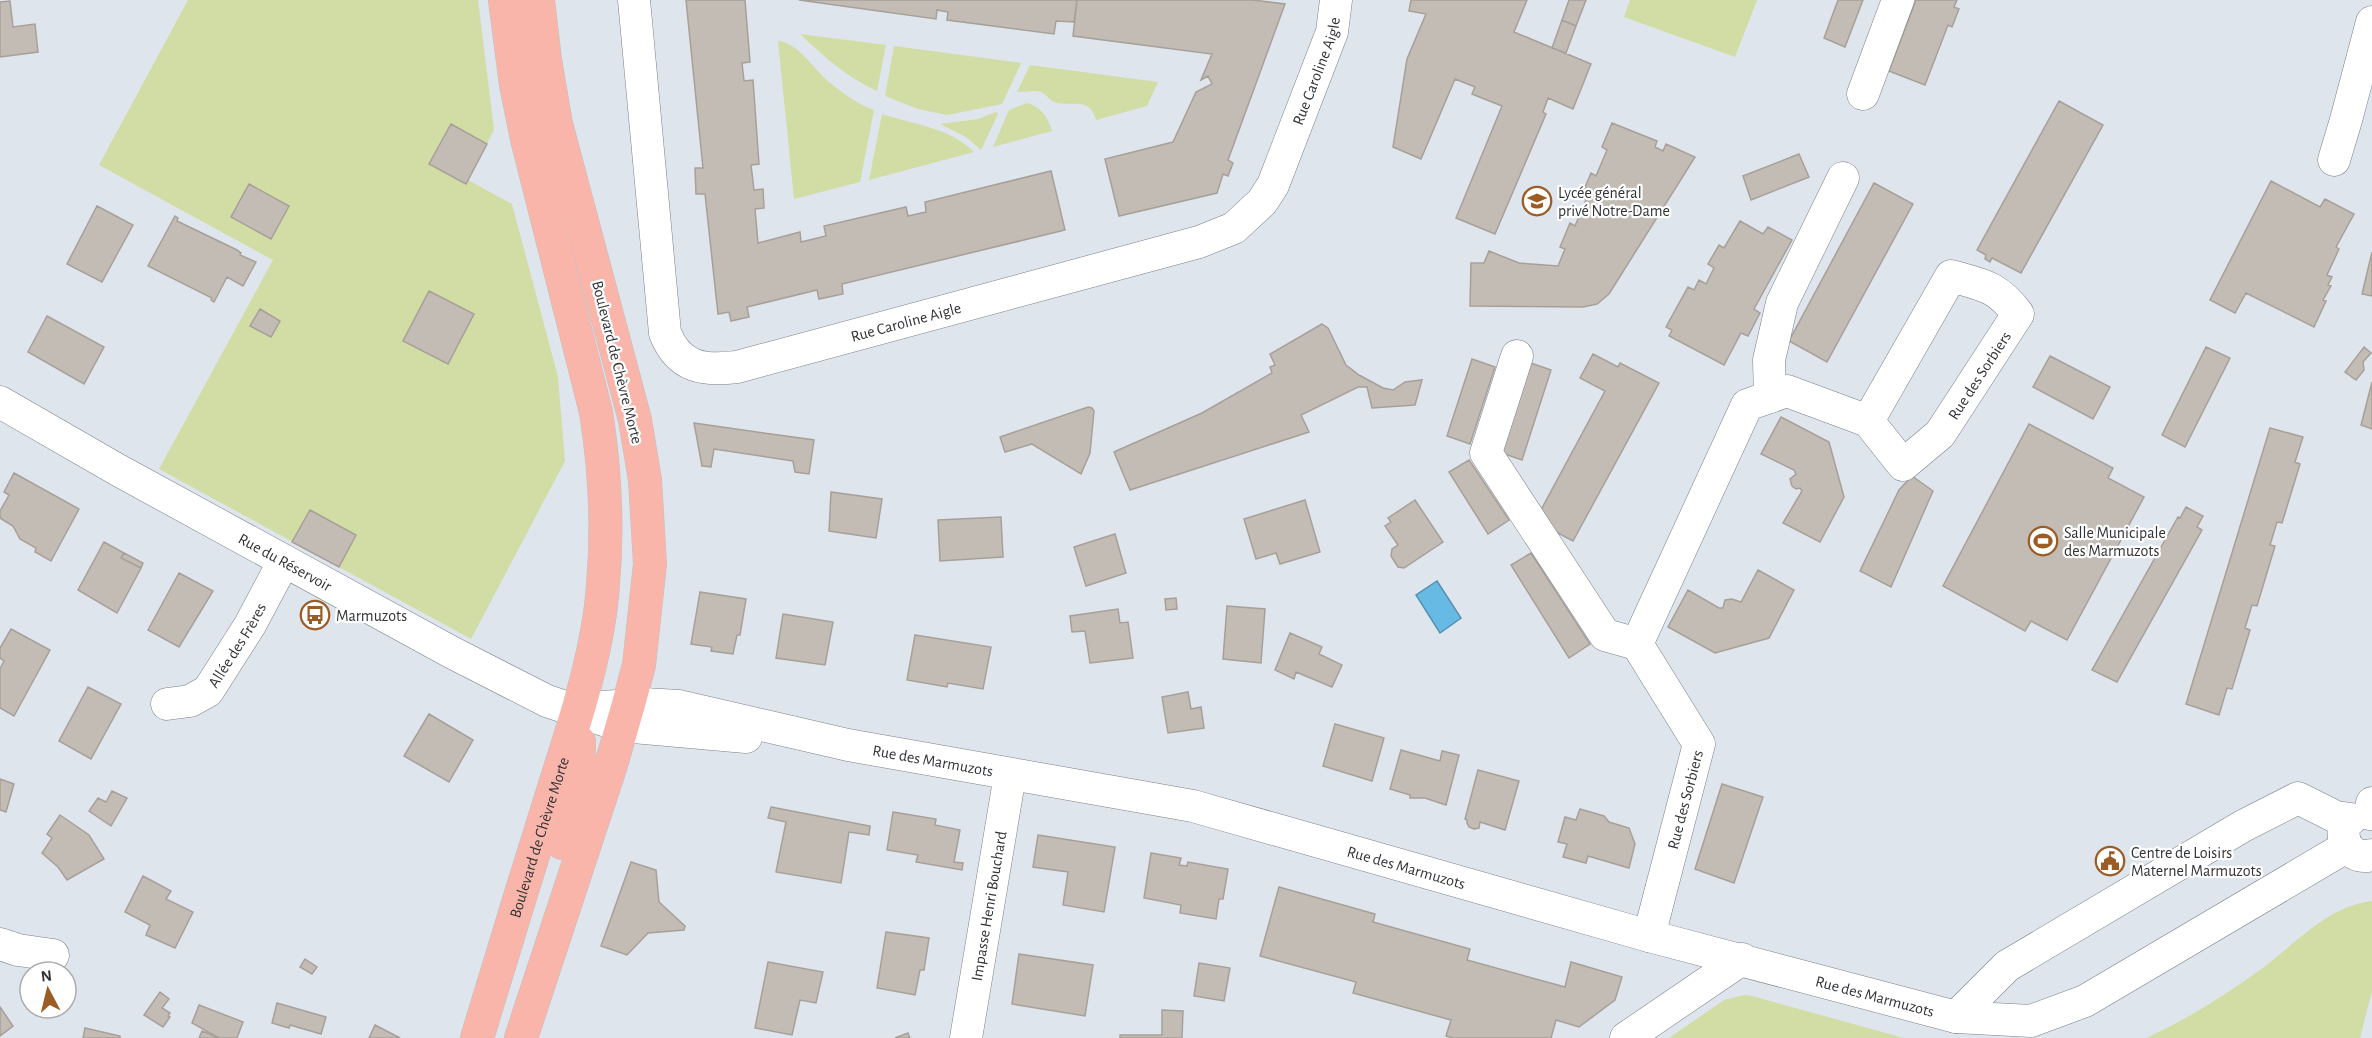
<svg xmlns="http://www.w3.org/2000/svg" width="2372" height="1038" font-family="'Alegreya Sans',sans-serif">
	<rect width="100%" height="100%" fill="#dee5ed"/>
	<!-- green -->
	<path fill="#d1dda4" d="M188 0H478L494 130 468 180 512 204 558 377 565 461 471 639 159 469 273 260 99 165Z
		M1630 0H1757L1735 57 1624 17Z
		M800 34 886 45 877 91C848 78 823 56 800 34Z
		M778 41C798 42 815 71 829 82 843 93 857 104 874 110L860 182 794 199Z
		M894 46 1021 63 1002 104 947 115 918 109 885 96Z
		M1030 65 1158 82 1147 106 1096 120C1090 97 1074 106 1057 103 1050 102 1048 95 1041 92 1034 90 1025 92 1017 92Z
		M1027 103C1042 107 1048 118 1052 131L993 147 1009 110Z
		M996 112 998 114 981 150 966 137 940 124 978 119Z
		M882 114C912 124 951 128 974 152L869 180Z
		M2372 901V991L2360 1038H2146C2186 1020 2222 997 2257 972 2293 947 2326 906 2372 901Z
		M1744 995 1752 996 1904 1038H1669L1724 1000Z"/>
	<!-- water -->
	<path fill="#66bae3" stroke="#5692af" stroke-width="1.5" d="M1437 581 1461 618 1440 633 1416 595Z"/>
	<!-- building -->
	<path fill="#c2bcb4" stroke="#a7a099" stroke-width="1.5" d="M686 0H745L750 62 742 63 744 81 753 80 759 164 751 165 754 190 763 189 764 208 755 209 758 243 800 232 801 242 826 236 824 226 906 207 908 216 926 212 925 202 1051 171 1065 230 842 284 843 294 819 299 817 290 747 307 749 317 731 321 729 312 718 314 705 194H696L695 168H703Z
		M799 0H1077L1074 22 1056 21 1054 34 947 20 948 12 937 10 936 19Z
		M1077 0H1253L1285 4 1228 160 1233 163 1228 176 1223 174 1217 193 1119 216 1105 159 1173 142 1196 92 1212 84 1208 76 1201 80 1212 54 1073 36Z
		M1411 0H1527L1514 32 1591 64 1573 109 1548 98 1543 112 1546 114 1495 234 1456 218 1502 106 1472 94 1475 87 1455 79 1421 159 1393 147 1407 59 1426 14 1409 11Z
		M1569 0H1586L1576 26 1562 20Z
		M1838 0H1863L1845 47 1824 38Z
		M1916 0H1957L1954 7 1959 9 1952 27 1948 25 1925 85 1889 71Z
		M10 1 13 27 35 24 38 52 0 57V2Z
		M1562 20 1576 26 1566 53 1552 48Z
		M2059 101 2103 125 2021 273 1992 258 1990 262 1985 259 1986 255 1977 250Z
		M1612 123 1657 141 1655 147 1663 151 1666 144 1695 157 1609 294 1597 304 1583 307 1470 306 1471 263H1484L1489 251 1519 263 1558 266 1565 249 1560 247 1570 223 1575 226 1586 200 1581 197 1591 173 1596 176 1607 150 1602 147Z
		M451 124 487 144 466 184 429 164Z
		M1799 154 1809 177 1751 200 1743 176Z
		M2271 181 2320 207 2325 199 2354 214 2336 247 2339 249 2327 275 2332 277 2328 285 2331 286 2323 300 2326 301 2314 327 2246 293 2235 313 2210 300Z
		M1874 183 1913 204 1827 362 1789 341Z
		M249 184 289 206 271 239 231 217Z
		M97 206 133 225 102 282 67 264Z
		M175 216 178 218 177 221 237 250 241 253 240 255 256 262 243 286 227 277 214 302 211 300 212 298 148 266Z
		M1740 221 1763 234 1768 227 1792 240 1754 309 1760 313 1748 336 1741 333 1724 365 1669 336 1672 330 1666 327 1688 287 1694 290 1699 280 1706 284 1714 268 1708 264 1719 245 1724 248Z
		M2372 252V296L2362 294Z
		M429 291 474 314 448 364 403 341Z
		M260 309 280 321 271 337 250 326Z
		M47 316 104 347 84 384 28 352Z
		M1322 324 1328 328 1346 365 1359 375 1383 388 1393 390 1405 382 1422 380 1415 405 1372 408 1367 387H1358L1301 415 1309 432 1130 490 1114 452 1202 413 1272 373 1270 367 1275 365 1270 354Z
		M2206 347 2230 358 2185 447 2162 435Z
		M2364 347 2371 353 2363 362 2364 370 2356 380 2345 372Z
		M1593 354 1618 367 1620 363 1659 383 1573 541 1535 521 1605 391 1580 378Z
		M2050 356 2110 387 2093 419 2033 387Z
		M1472 359 1495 367 1470 444 1447 436Z
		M1528 362 1551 370 1522 460 1499 452Z
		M2372 382V429L2361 425Z
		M1088 407 1092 408 1094 411 1090 453 1081 474 1032 444 1005 452 1000 437Z
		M1781 417 1829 442 1844 497 1820 542 1783 523 1802 491 1800 488 1796 489 1792 486 1790 479 1796 474 1794 470 1761 454Z
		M694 423 814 440 809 474 795 472 793 461 714 449 711 467 702 466Z
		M2029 424 2113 468 2108 478 2144 497 2067 640 2031 621 2025 631 1943 586Z
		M2270 428 2303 437 2295 462 2300 464 2282 523 2277 522 2270 545 2275 546 2257 606 2252 605 2245 628 2250 630 2232 689 2227 688 2219 715 2186 704Z
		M1469 460 1509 520 1488 534 1449 472Z
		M14 473 79 509 51 561 35 552 36 548 20 539 13 526 0 518V511L9 495 4 492Z
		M1912 476 1933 491 1891 587 1860 571 1899 490Z
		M831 492 882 499 876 538 829 531Z
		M1305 500 1320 552 1280 564 1276 553 1256 559 1244 519Z
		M1415 500 1443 542 1404 568 1398 567 1391 556 1392 549 1398 545 1385 526 1391 522 1388 518Z
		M2186 507 2203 516 2197 527 2202 530 2117 682 2092 670 2178 517 2180 518Z
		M310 510 356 535 339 567 292 542Z
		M1001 517 1003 557 940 561 938 520Z
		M1115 534 1126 573 1086 586 1074 547Z
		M104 542 124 553 121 558 141 568 117 613 78 590Z
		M124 553 143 563 141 568 121 558Z
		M1531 553 1590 644 1569 658 1511 565Z
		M1758 570 1794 590 1769 638 1715 653 1668 627 1688 590 1719 608H1723L1725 600 1732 599 1741 602Z
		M179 573 213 591 179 647 148 630Z
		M700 592 746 599 740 635H737L733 654 711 651 712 647 691 644Z
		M1176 598 1177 609 1166 610 1165 599Z
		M1227 606 1265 609 1261 663 1223 659Z
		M1118 609 1120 623 1128 622 1133 658 1090 663 1085 631 1072 632 1070 616Z
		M783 614 833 622 825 665 776 658Z
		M11 629 50 650 14 716 0 708V669L4 661 0 658V648Z
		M1290 633 1322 647 1319 654 1342 665 1332 687 1296 672 1294 679 1275 670Z
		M915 635 991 647 983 689 948 683 947 687 907 680Z
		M88 687 121 704 91 759 59 741Z
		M1188 692 1191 709 1201 707 1204 728 1168 733 1162 697Z
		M429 714 473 740 449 782 404 756Z
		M1335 724 1384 738 1372 781 1323 766Z
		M1401 750 1440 761 1442 751 1459 755 1446 805 1425 798H1410V795L1390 789Z
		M1478 770 1519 781 1505 830 1480 822 1479 828 1474 829 1469 827 1467 823V820L1465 819Z
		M0 779 14 784 6 812 0 810Z
		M1722 784 1763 797 1734 883 1695 869Z
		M112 791 127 798 111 826 89 811 98 798 106 802Z
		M771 807 870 826 869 835 849 832 841 883 776 872 786 822 768 818Z
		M1580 809 1604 816 1609 822 1629 828 1635 844 1629 868 1588 856 1586 863 1563 857 1567 844 1558 842 1565 817 1576 820Z
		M893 812 936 819 935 825 960 830 954 862 963 863 962 870 916 862 918 855 887 850Z
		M60 815 89 835 104 859 67 880 58 867 42 853 52 838 47 834Z
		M1038 835 1115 847 1104 912 1063 905 1068 872 1033 867Z
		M1151 853 1181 858 1179 865 1187 866 1188 862 1228 869 1223 899H1219L1216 919 1180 913 1181 905 1144 898Z
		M631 862 656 870 659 902 685 926 684 930 648 933 627 955 601 946Z
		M143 876 171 891 166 899 193 912 175 948 146 935 150 925 125 912Z
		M1279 887 1375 914 1373 922 1470 949 1467 960 1565 987 1571 962 1622 977 1615 1000 1579 1027 1556 1020 1551 1038H1454L1446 1036 1451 1020 1353 993 1356 982 1260 956Z
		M886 932 929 938 924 970H920L915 995 877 988Z
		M1019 954 1093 965 1085 1016 1012 1004Z
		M305 959 317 967 312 974 300 967Z
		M768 962 823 972 816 1003 800 1000 792 1035 755 1028Z
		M1199 963 1230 968 1224 1001 1194 996Z
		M160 992 169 999 162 1008 170 1013 168 1016 170 1017 163 1027 144 1015Z
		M277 1003 326 1017 321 1034 290 1025 289 1028 272 1023Z
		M199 1005 243 1022 237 1038H219L192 1023Z
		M0 1007 13 1026 0 1036Z
		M1162 1010 1183 1011 1182 1038H1120V1035H1162Z
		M375 1025 400 1038H369Z
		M85 1028 120 1036V1038H83Z
		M202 1031 219 1038H199Z
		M908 1033 910 1038H895Z"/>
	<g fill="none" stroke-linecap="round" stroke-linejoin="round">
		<!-- minor casing -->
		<g stroke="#7b8188" stroke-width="33">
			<g id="minor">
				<path id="s1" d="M634 0 665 333C679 368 703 371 737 367L1199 242 1234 228 1262 202 1273 185 1332 32 1336 0"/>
				<path d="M1863 94 1898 0"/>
				<path d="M2334 160 2346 120 2372 22"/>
				<path d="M1517 356 1486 453 1605 635 1637 644"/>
				<path d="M1770 397 1769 360 1782 303 1843 178"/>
				<path id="s2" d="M0 402 118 470 451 652 547 701 622 726 746 737"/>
				<path id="s3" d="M167 704 190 701 208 691 250 625 284 561"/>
				<path id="s4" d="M577 709 643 704 679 706 848 745 1193 806 1649 936 1956 1017 2031 1021 2085 1001 2346 847"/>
				<path d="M2370 814 2372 803"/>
				<path d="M2344 828C2341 846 2354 860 2372 855"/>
				<path id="s5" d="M1649 936 1699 744 1637 644 1747 405 1787 391 1868 421 1951 276C1983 285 1997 286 2018 314L1940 434 1903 465 1868 421"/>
				<path d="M0 944 18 950 53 955"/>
				<path d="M1956 1017 2007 966 2243 826 2298 798 2336 817 2351 819"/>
				<path id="s6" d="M966 1038 1010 775"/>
				<path d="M1626 1038 1742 959"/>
			</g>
		</g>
		<!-- major casing -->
		<g stroke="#c1c2c3" stroke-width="34">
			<g id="major">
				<path d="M562 843 578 791 579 742"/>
				<path id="s7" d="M477 1038C502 956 527 873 553 791 573 727 599 651 603 584 608 527 605 469 596 412L527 139 516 85 505 0"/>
				<path d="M521 1038 610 768 628 706 639 665 650 564 645 480 635 420 556 124 545 60 538 0"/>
			</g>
		</g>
		<!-- minor -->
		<use href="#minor" stroke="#fff" stroke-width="32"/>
		<!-- major -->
		<use href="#major" stroke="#fab5ab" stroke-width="33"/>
	</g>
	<!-- icons -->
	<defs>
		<g id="school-ring" transform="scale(1.5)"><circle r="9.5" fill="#fff" stroke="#9c5c25" stroke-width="1.5"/><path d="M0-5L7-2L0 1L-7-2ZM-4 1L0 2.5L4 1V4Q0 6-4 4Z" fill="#9c5c25"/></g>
		<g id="stadium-ring" transform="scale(1.5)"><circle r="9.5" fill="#fff" stroke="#9c5c25" stroke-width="1.5"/><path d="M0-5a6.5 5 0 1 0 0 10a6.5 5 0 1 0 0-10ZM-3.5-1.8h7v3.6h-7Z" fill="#9c5c25"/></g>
		<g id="bus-ring" transform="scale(1.5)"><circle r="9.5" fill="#fff" stroke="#9c5c25" stroke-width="1.5"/><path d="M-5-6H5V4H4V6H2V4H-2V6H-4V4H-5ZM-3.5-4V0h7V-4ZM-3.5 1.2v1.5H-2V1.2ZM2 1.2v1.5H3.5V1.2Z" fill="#9c5c25"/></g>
		<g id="civic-ring" transform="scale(1.5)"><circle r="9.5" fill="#fff" stroke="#9c5c25" stroke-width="1.5"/><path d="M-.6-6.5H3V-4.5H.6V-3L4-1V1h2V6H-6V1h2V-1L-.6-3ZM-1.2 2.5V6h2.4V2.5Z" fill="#9c5c25"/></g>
	</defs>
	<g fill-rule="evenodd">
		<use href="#school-ring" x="1537" y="201"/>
		<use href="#stadium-ring" x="2043" y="541"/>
		<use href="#bus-ring" x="315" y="615"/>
		<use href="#civic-ring" x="2110" y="861"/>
	</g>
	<g text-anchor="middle" stroke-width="4.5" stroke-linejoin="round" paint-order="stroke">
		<!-- street labels -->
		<g font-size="16" fill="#313336" stroke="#fff">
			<text dy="6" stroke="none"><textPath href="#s1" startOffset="1119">Rue Caroline Aigle</textPath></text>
			<text dy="6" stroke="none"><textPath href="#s1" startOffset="597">Rue Caroline Aigle</textPath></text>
			<text transform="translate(618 362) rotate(76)" y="6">Boulevard de Chèvre Morte</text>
			<text transform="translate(1979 375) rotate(-57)" y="6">Rue des Sorbiers</text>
			<text dy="6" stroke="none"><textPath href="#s2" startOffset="327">Rue du Réservoir</textPath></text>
			<text dy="6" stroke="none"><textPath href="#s3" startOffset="98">Allée des Frères</textPath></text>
			<text dy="6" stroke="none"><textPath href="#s4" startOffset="362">Rue des Marmuzots</textPath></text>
			<text dy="6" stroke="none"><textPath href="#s5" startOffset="141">Rue des Sorbiers</textPath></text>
			<text dy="6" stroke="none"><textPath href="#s7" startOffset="210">Boulevard de Chèvre Morte</textPath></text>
			<text dy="6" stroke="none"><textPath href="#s4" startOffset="848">Rue des Marmuzots</textPath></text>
			<text dy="6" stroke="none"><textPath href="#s6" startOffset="134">Impasse Henri Bouchard</textPath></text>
			<text dy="6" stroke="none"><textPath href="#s4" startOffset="1334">Rue des Marmuzots</textPath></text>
		</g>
		<!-- poi labels -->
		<g font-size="16" fill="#313336" stroke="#fff" text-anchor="start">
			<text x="1558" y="198">Lycée général<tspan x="1558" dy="18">privé Notre-Dame</tspan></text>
			<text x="2064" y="538">Salle Municipale<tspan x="2064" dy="18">des Marmuzots</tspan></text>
			<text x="336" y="621">Marmuzots</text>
			<text x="2131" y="858">Centre de Loisirs<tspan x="2131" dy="18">Maternel Marmuzots</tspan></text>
		</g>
	</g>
	<!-- north arrow -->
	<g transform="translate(48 990) rotate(353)"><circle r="28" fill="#ffffff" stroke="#adadaf" stroke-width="1.5"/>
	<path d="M0-4.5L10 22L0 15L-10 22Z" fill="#9c5c25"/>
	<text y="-9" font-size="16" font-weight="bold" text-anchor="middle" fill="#313336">N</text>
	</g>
</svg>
